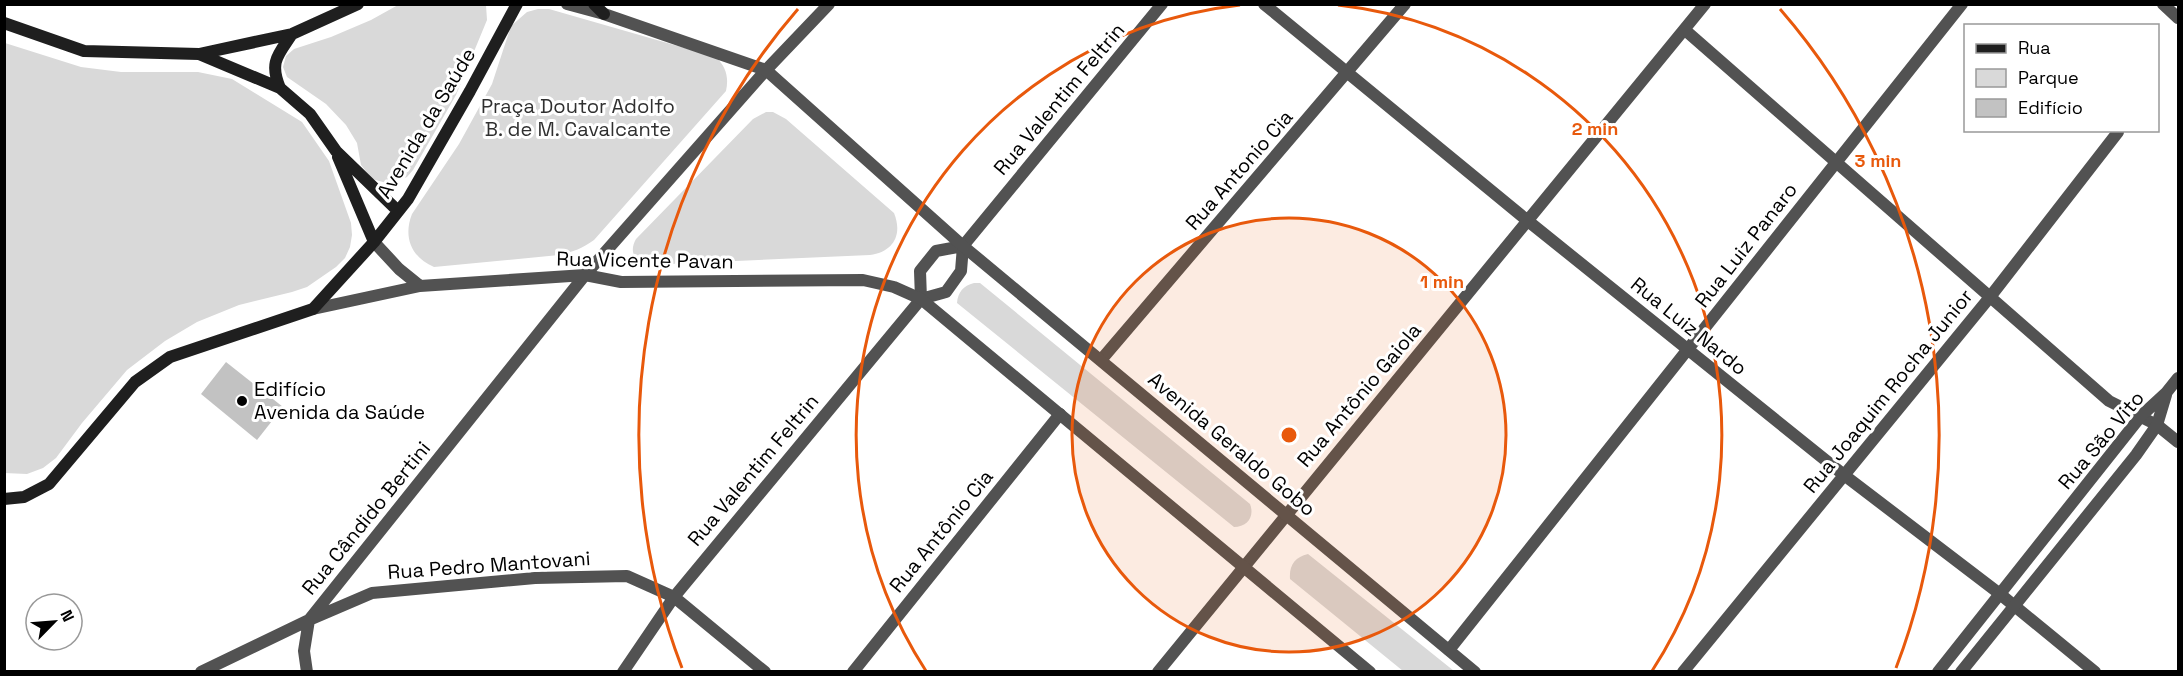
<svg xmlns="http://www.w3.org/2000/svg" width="2183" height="676" font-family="'Space Grotesk',sans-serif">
	<rect width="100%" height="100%" fill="#fff"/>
	<!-- green -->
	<path fill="#d9d9d9" d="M398 5H486L487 20 456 95 413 170 407 177 390 184 372 179 361 165 357 143 346 125 326 104 287 77 283 67 286 56 294 49 331 37 371 20Z
		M538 9H549L716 57C726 67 729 77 726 91L594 240C583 248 573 252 559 255L434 267C411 257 403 237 412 214L459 144 492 84 511 26 527 12Z
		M5 43 81 67 121 72H198L232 79 302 122 329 161 351 223 352 235 350 247 345 258 336 267 307 287 292 292 239 305 197 322 165 341 127 370 82 423 56 458 43 468 27 474 4 473Z
		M766 112H773L786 119 894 213C903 235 893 252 870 255L647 265C634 262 629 251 636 239L753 119Z
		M974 283H980L1250 504C1255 517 1247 527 1234 527L957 303C958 292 963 286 974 283Z
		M1308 554 1454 671H1403L1290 579C1289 565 1295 557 1308 554Z"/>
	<!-- building -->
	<path fill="#c2c2c2" d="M226 362 283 407 257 440 201 394Z"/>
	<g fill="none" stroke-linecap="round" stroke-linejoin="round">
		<!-- minor -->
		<path stroke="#525252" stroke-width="12" d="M1264 4 1528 221 1844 475 2000 594 2095 672
			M2163 4 2178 18
			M1685 30 2109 401 2157 425 2178 442
			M921 299 920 271 936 251 963 246
			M1101 360 1405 4
			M1449 650 1962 4
			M201 672 309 620 372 593 535 578 627 576 674 597 765 672
			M307 672 304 651 309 620 585 275 766 70 829 4
			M623 672 674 597 921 299 946 292 961 271 963 246 1162 4
			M853 672 1060 414
			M1158 672 1705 4
			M1683 672 1990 297 2118 132"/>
		<!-- tertiary -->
		<path stroke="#525252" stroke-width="12" d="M567 4 604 14 766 70 963 246 1475 672
			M374 242 399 269 420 286
			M313 309 420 286 585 275 621 282 863 280 894 287 921 299 1370 672
			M1938 672 2141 416 2166 393 2178 378
			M1961 672 2136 455 2157 425 2166 395"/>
		<!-- secondary -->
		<path stroke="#1f1f1f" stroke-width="12" d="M594 4 604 14
			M4 23 84 51 199 54 292 34 358 4
			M199 54 280 88 310 114 336 151 398 211
			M280 88C269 62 278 55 292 34
			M338 157 374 242
			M4 499 24 497 49 484 135 382 170 357 313 309 374 242 408 199 470 91 517 4"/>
	</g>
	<!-- distance rings -->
	<circle cx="1289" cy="435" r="217" fill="#e8590c" fill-opacity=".12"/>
	<g fill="none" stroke="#e8590c" stroke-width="3">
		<circle cx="1289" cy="435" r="217"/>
		<path d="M926 671A433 433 0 0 1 1240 5M1338 5A433 433 0 0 1 1652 671"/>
		<path d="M682 668A650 650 0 0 1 798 9M1780 9A650 650 0 0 1 1896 668"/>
	</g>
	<!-- markers -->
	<circle fill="#000" stroke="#fff" stroke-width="2" cx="242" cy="401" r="6"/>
	<g text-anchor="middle" stroke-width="6" stroke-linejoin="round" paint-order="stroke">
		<!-- street labels -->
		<g font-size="20" fill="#000" stroke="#fff">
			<text transform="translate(1059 99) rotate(-50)" y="7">Rua Valentim Feltrin</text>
			<text transform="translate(426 123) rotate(-59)" y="7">Avenida da Saúde</text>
			<text transform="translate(1239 170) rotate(-49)" y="7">Rua Antonio Cia</text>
			<text transform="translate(1746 245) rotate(-52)" y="7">Rua Luiz Panaro</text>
			<text transform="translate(645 260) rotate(1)" y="7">Rua Vicente Pavan</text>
			<text transform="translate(1689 326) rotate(39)" y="7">Rua Luiz Nardo</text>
			<text transform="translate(1888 391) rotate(-51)" y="7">Rua Joaquim Rocha Junior</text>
			<text transform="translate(1359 395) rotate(-50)" y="7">Rua Antônio Gaiola</text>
			<text transform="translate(2101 440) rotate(-50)" y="7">Rua São Vito</text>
			<text transform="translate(1232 444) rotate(40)" y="7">Avenida Geraldo Gobo</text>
			<text transform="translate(753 470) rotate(-50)" y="7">Rua Valentim Feltrin</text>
			<text transform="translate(366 518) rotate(-51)" y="7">Rua Cândido Bertini</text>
			<text transform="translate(941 531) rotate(-51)" y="7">Rua Antônio Cia</text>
			<text transform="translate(489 565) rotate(-4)" y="7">Rua Pedro Mantovani</text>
		</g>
		<!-- park labels -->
		<g font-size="20" fill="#303030" stroke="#fff">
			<text x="578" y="113">Praça Doutor Adolfo<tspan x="578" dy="23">B. de M. Cavalcante</tspan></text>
		</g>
		<!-- poi labels -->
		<g font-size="20" fill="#000" stroke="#fff" text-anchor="start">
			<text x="254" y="396">Edifício<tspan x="254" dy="23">Avenida da Saúde</tspan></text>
		</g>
	</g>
	<circle cx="1289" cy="435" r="9" fill="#e8590c" stroke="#fff" stroke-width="3"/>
	<g font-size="18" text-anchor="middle" font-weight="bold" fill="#e8590c" stroke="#fff" stroke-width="6" stroke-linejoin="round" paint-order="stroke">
		<text x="1595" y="135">2 min</text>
		<text x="1878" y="167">3 min</text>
		<text x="1442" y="288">1 min</text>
	</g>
	<!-- border -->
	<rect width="2183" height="676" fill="none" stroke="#000000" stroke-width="12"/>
	<!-- legend -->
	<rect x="1964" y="24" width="195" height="108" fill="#ffffff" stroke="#999999" stroke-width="1.5"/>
	<rect x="1976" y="44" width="30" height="9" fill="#1f1f1f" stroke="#999999" stroke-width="1.5"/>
	<text x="2018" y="54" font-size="18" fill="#000000">Rua</text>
	<rect x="1976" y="69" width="30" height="18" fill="#d9d9d9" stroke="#999999" stroke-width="1.5"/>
	<text x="2018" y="84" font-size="18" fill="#000000">Parque</text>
	<rect x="1976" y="99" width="30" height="18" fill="#c2c2c2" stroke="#999999" stroke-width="1.5"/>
	<text x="2018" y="114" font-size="18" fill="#000000">Edifício</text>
	<!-- north arrow -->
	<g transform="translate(54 622) rotate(65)"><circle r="28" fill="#ffffff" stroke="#999999" stroke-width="1.5"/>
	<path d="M0-4.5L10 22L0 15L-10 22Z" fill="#000000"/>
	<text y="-9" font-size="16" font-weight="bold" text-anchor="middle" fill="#000000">N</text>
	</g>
</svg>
